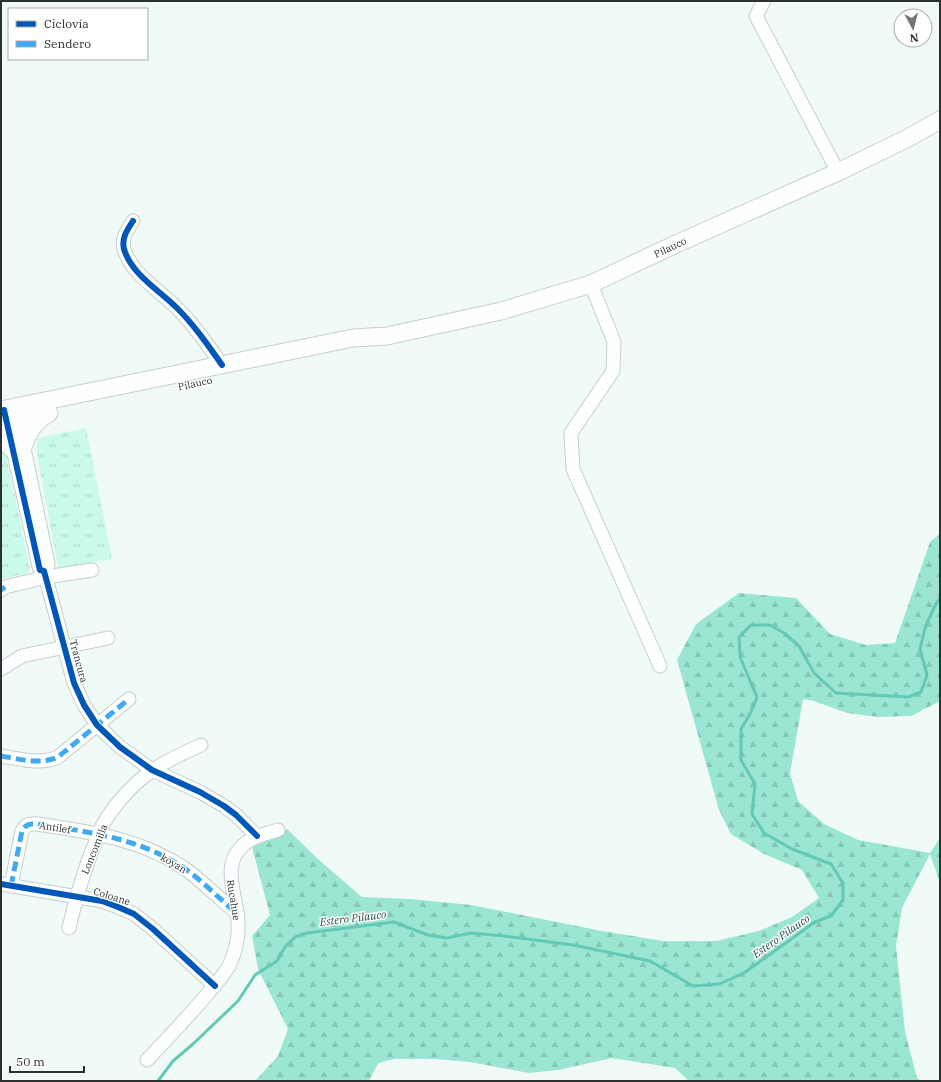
<svg xmlns="http://www.w3.org/2000/svg" width="941" height="1082" font-family="'IBM Plex Serif',serif">
	<defs>
		<pattern id="grass-tufts" width="24" height="20" patternUnits="userSpaceOnUse"><rect width="24" height="20" fill="#c9faeb"/><path d="M3 7l-1-3M5 7V3M7 7l1-3M15 17l-1-3M17 17v-4M19 17l1-3" fill="none" stroke="#add7ca"/></pattern>
		<pattern id="forest-firs" width="22" height="20" patternUnits="userSpaceOnUse"><rect width="22" height="20" fill="#9ae6d3"/><path d="M5 1l3.5 6h-7zM16 11l3.5 6h-7z" fill="#85c6b5"/></pattern>
	</defs>
	<rect width="100%" height="100%" fill="#f0faf7"/>
	<!-- grass -->
	<path fill="url(#grass-tufts)" d="M86 428 112 559 58 568 36 448 38 438Z
		M1 446 5 449 30 569 28 573 1 579Z"/>
	<!-- forest -->
	<path fill="url(#forest-firs)" d="M940 534V701L911 716 879 717 847 713 814 701 803 699 790 773 798 801 824 824 858 840 930 853 940 838V883L930 854 902 908 896 946 905 1032 917 1078 922 1081H689L675 1068 612 1058 558 1070 529 1073 470 1062 436 1059H394L378 1063 369 1081H255L278 1056 288 1029 258 969 252 936 270 915 252 847 287 829 319 860 362 897 410 899 471 905 602 931 663 941H716L759 931 792 917 819 898 802 870 764 854 731 834 719 810 677 660 696 624 739 593 796 598 830 634 866 645 895 643 930 542Z"/>
	<g fill="none" stroke-linecap="round" stroke-linejoin="round">
		<!-- stream -->
		<path stroke="#64c9b4" stroke-width="3" d="M158 1081 173 1061 193 1044 238 1001 255 975 277 961 285 947 295 937 307 933 394 922 428 935 447 938 471 933 504 936 573 945 650 961 693 986 719 984 744 973 815 922 831 916 843 900V883L831 864 792 849 764 833 752 814 755 784 741 760V729L750 714 757 697 740 657 739 637 751 625H770L784 633 799 646 814 673 836 693 908 697 921 692 927 675 920 649 926 625 936 604 940 598"/>
		<!-- minor casing -->
		<g stroke="#c7cecc" stroke-width="15">
			<path id="minor" d="M764 1 756 16 838 172
				M133 221C127 230 120 240 125 252 134 276 159 290 177 308 194 325 208 345 222 365
				M591 284 614 342 613 371 571 433 573 469 660 666
				M16 410 48 564 47 569
				M5 413 39 566 40 570 44 571 74 683 84 705 97 725 120 747 152 770 200 792 224 806 236 815 257 836
				M1 590 5 587 46 577 92 570
				M1 669 22 656 108 638
				M1 756C20 759 41 765 58 757L129 699
				M1 884 102 901 118 907 134 914 153 929 215 986
				M11 886 22 831C25 825 30 823 37 824 89 832 139 838 184 868 204 882 219 899 238 914
				M69 928C76 898 84 869 96 841 99 834 101 827 105 821 117 802 134 783 153 770 168 760 185 752 201 745
				M147 1060C168 1038 189 1016 209 992 216 984 223 976 229 966 235 953 239 938 238 924 238 894 216 862 250 840 258 835 269 833 278 830"/>
		</g>
		<!-- major casing -->
		<g stroke="#c7cecc" stroke-width="19">
			<path id="major" d="M1 410 314 346 353 338 387 336 501 311 591 284 676 244 838 172 908 138 940 120
				M1 422 28 417
				M1 436 12 449
				M23 447C28 432 35 421 49 413"/>
		</g>
		<!-- minor -->
		<use href="#minor" stroke="#fdfefe" stroke-width="13"/>
		<!-- major -->
		<use href="#major" stroke="#fdfefe" stroke-width="17"/>
		<!-- quiet -->
		<path stroke="#3fa9f5" stroke-width="5" stroke-dasharray="10 5" stroke-linecap="butt" d="M1 590 5 587
			M1 756C20 759 41 765 58 757L129 699
			M11 886 22 831C25 825 30 823 37 824 89 832 139 838 184 868 204 882 219 899 238 914"/>
		<!-- cycleway casing -->
		<g stroke="#fff" stroke-width="8">
			<path id="cycleway" d="M133 221C127 230 120 240 125 252 134 276 159 290 177 308 194 325 208 345 222 365
				M4 410 39 566 40 570 44 571 74 683 84 705 97 725 120 747 152 770 200 792 224 806 236 815 257 836
				M1 884 102 901 118 907 134 914 153 929 215 986"/>
		</g>
		<!-- cycleway -->
		<use href="#cycleway" stroke="#0057b8" stroke-width="6"/>
	</g>
	<g text-anchor="middle" stroke-width="3" stroke-linejoin="round" paint-order="stroke">
		<!-- street labels -->
		<g font-size="10" fill="#2b312f" stroke="#fff">
			<text transform="translate(670 247) rotate(-25)" y="4">Pilauco</text>
			<text transform="translate(195 383) rotate(-12)" y="4">Pilauco</text>
			<text transform="translate(79 661) rotate(75)" y="4">Trancura</text>
			<text transform="translate(55 827) rotate(9)" y="4">Antilef</text>
			<text transform="translate(94 849) rotate(-68)" y="4">Loncomilla</text>
			<text transform="translate(174 863) rotate(31)" y="4">koyan</text>
			<text transform="translate(112 896) rotate(17)" y="4">Coloane</text>
			<text transform="translate(234 900) rotate(81)" y="4">Rucahue</text>
		</g>
		<!-- water labels -->
		<g font-size="11" font-style="italic" fill="#1c5245" stroke="#fff">
			<text transform="translate(353 918) rotate(-7)" y="4">Estero Pilauco</text>
			<text transform="translate(781 936) rotate(-35)" y="4">Estero Pilauco</text>
		</g>
	</g>
	<!-- border -->
	<rect width="941" height="1082" fill="none" stroke="#2b312f" stroke-width="4"/>
	<!-- legend -->
	<rect x="8" y="8" width="140" height="52" fill="#ffffff" stroke="#aaadac"/>
	<rect x="16" y="21" width="20" height="6" fill="#0057b8" stroke="#aaadac"/>
	<text x="44" y="28" font-size="12" fill="#2b312f">Ciclovía</text>
	<rect x="16" y="41" width="20" height="6" fill="#3fa9f5" stroke="#aaadac"/>
	<text x="44" y="48" font-size="12" fill="#2b312f">Sendero</text>
	<!-- north arrow -->
	<g transform="translate(913 28) rotate(173)"><circle r="19" fill="#ffffff" stroke="#aaadac"/>
	<path d="M0-3L7 15L0 10L-7 15Z" fill="#707775"/>
	<text y="-6" font-size="11" font-weight="bold" text-anchor="middle" fill="#2b312f">N</text>
	</g>
	<!-- scale -->
	<path d="M10 1066v6h74v-6" fill="none" stroke="#2b312f" stroke-width="2"/>
	<text x="16" y="1066" font-size="12" fill="#2b312f" stroke="#ffffff" stroke-width="3" paint-order="stroke">50 m</text>
</svg>
